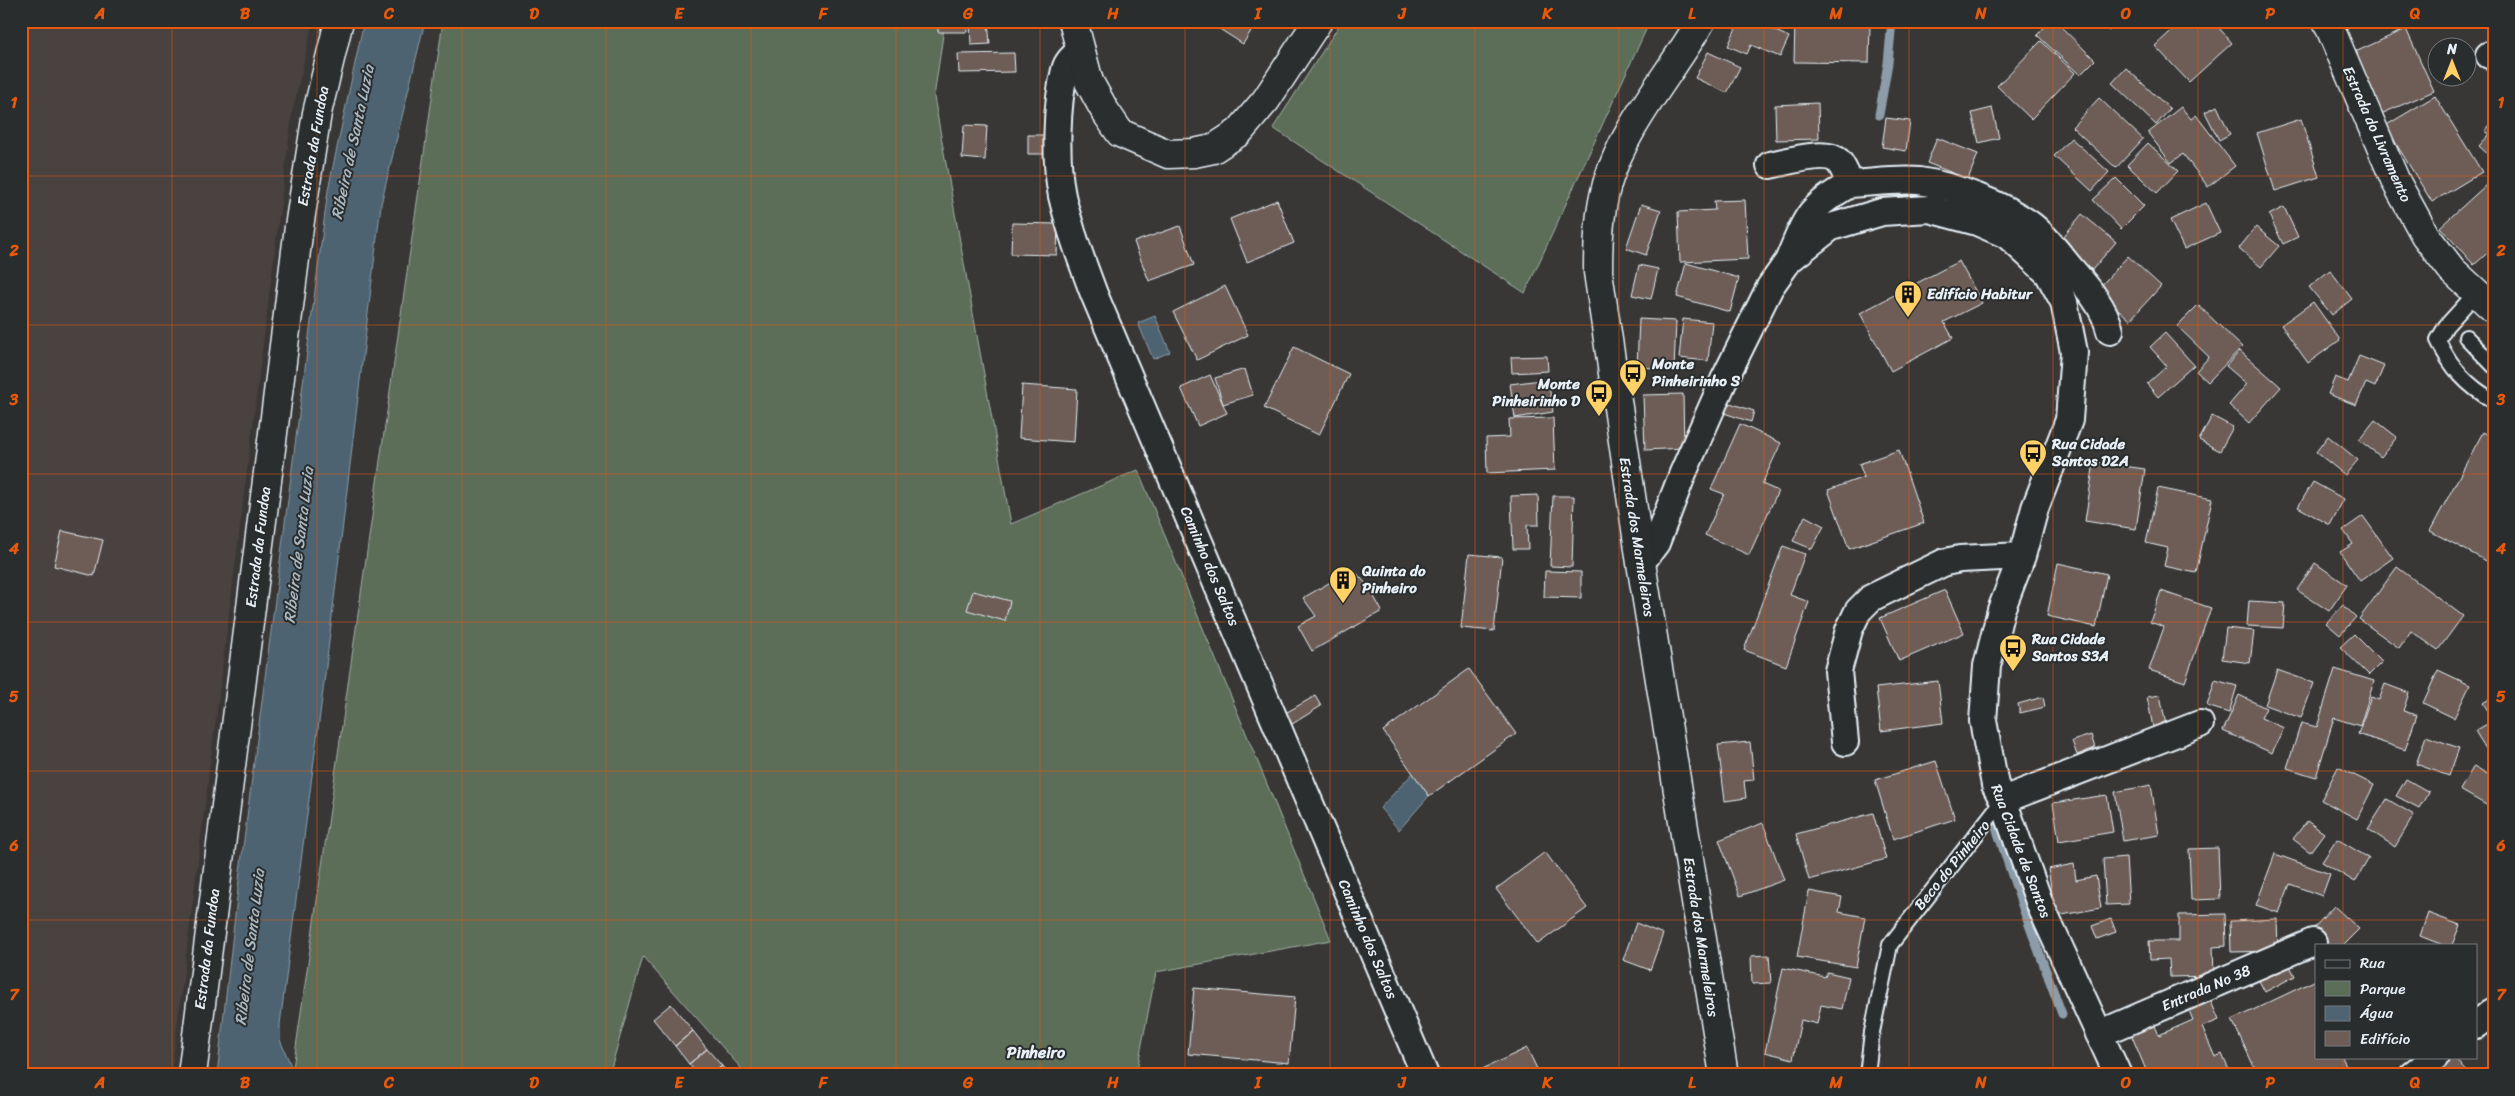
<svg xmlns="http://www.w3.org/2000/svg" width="2515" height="1096" font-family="Sriracha,sans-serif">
	<rect width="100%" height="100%" fill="#383736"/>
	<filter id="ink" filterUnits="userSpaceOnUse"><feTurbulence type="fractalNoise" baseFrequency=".02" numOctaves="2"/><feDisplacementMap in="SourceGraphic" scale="10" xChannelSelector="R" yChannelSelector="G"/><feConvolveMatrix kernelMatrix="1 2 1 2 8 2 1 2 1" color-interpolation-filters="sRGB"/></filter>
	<g filter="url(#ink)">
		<!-- built -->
		<path fill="#484240" d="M21 21H313L292 114 171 1075H21Z"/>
		<!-- green -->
		<path fill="#5b6e58" stroke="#a2b0a8" d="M443 21H945L934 97 1011 524 1138 470 1331 940 1156 972 1136 1075H747L643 957 609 1075H292Z
			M1342 21H1650L1525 293 1273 128Z"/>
		<!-- water -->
		<path fill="#4e6472" stroke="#8c9ca8" d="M364 21H425L381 204 325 675 280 1024V1040L295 1075H217L240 871 328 190Z
			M1155 316 1170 352 1153 359 1138 323Z
			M1414 772 1429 796 1399 830 1380 808Z"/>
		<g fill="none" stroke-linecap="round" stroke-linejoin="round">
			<!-- stream -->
			<path stroke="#8c9ca8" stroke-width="9" d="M1879 115 1888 63 1892 21
				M1994 821 2025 914 2062 1014"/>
		</g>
		<!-- building -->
		<path fill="#6e5d56" stroke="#e8f1f8" d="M938 21H967V32H938Z
			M988 21 990 44 971 45 970 22Z
			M1207 21H1257L1243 44Z
			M1739 21H1753L1789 37 1780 57 1751 45 1747 54 1728 46Z
			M1795 21H1845V23L1870 24 1869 63 1794 62Z
			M2050 21H2055L2095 60 2080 75 2037 35Z
			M2099 21H2119L2109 31Z
			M2182 21H2213L2232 43 2189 82 2155 46Z
			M2406 29 2434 91 2381 114 2353 53Z
			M2041 41 2075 73 2031 119 1997 86Z
			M1708 52 1740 67 1727 93 1695 78Z
			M1014 53 1015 72 959 73 958 54Z
			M2126 68 2170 109 2156 125 2112 83Z
			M2435 96 2482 172 2432 202 2385 126Z
			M2099 98 2143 139 2116 168 2072 127Z
			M1818 103 1819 139 1776 140 1775 105Z
			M2217 106 2230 134 2219 140 2205 112Z
			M2181 107 2191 119 2196 115 2235 166 2208 187 2183 154 2171 163 2148 133Z
			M1992 108 1999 138 1979 143 1972 113Z
			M1886 118 1910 121 1906 151 1882 147Z
			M2301 119 2319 177 2275 191 2257 133Z
			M2494 120V137L2485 131Z
			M964 125 987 126 985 160 962 158Z
			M1028 135H1046V154H1028Z
			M2489 135 2494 139V160L2479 146Z
			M1937 138 1978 154 1968 179 1927 163Z
			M2071 138 2109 172 2092 191 2054 156Z
			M2148 143 2178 171 2157 193 2127 165Z
			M2116 178 2144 206 2121 229 2093 200Z
			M2486 185 2494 194V247L2474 265 2440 227Z
			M1277 200 1294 243 1247 262 1230 219Z
			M1745 200 1748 259 1680 262 1678 212 1715 210 1714 201Z
			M2206 203 2220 233 2184 249 2170 220Z
			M1641 204 1661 210 1646 255 1626 248Z
			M2284 207 2298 237 2283 244 2269 215Z
			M2082 214 2116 242 2092 270 2059 242Z
			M1012 223 1058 224 1057 255 1011 254Z
			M1180 226 1194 265 1149 281 1134 242Z
			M2256 227 2279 246 2261 267 2239 248Z
			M2128 256 2161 286 2130 320 2097 290Z
			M1959 261 1982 303 1944 322 1953 338 1891 371 1860 313Z
			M1686 263 1739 278 1730 312 1677 297Z
			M1639 265 1658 269 1651 299 1632 295Z
			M2330 270 2352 299 2332 315 2309 287Z
			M1225 286 1248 335 1197 360 1173 312Z
			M2313 302 2340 340 2308 363 2281 325Z
			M2198 305 2242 347 2208 382 2196 371 2209 357 2177 326Z
			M1639 319 1676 321 1674 369 1637 367Z
			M1683 319 1712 322 1708 361 1679 358Z
			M2165 333 2194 365 2158 397 2147 384 2167 366 2150 347Z
			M1294 347 1349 374 1319 435 1264 408Z
			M2240 351 2281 387 2249 423 2229 405 2247 384 2226 366Z
			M1547 356 1548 371 1512 373 1511 357Z
			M2359 356 2384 366 2375 387 2366 383 2356 405 2328 394 2335 377 2348 382Z
			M1245 369 1253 395 1223 404 1215 378Z
			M1210 375 1227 413 1198 426 1181 388Z
			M1548 379 1553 412 1515 418 1510 384Z
			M1022 385 1077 389 1074 442 1019 438Z
			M1683 394 1684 448 1645 450 1643 395Z
			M1727 402 1754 411 1751 422 1724 413Z
			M2212 416 2233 427 2220 451 2199 440Z
			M1553 418 1555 470 1487 473 1486 438 1510 437 1509 419Z
			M2375 420 2397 437 2381 457 2359 440Z
			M1740 424 1781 443 1762 484 1778 491 1749 555 1705 535 1724 494 1711 489Z
			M2483 432 2494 438V565L2430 531Z
			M2328 436 2358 460 2345 475 2316 452Z
			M1899 450 1924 523 1849 549 1828 490 1864 477 1859 464Z
			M2094 462 2145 469 2136 529 2085 521Z
			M2313 482 2344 499 2330 525 2298 507Z
			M2158 488 2212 499 2196 573 2164 566 2168 548 2146 543Z
			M1538 495 1539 525H1527L1528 549H1513L1511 496Z
			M1553 496H1574L1572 567 1550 566Z
			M1805 516 1824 526 1812 549 1793 541Z
			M2363 516 2393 558 2360 581 2340 552 2353 544 2343 530Z
			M62 531 103 540 94 576 54 566Z
			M1783 546 1805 554 1790 595 1809 602 1786 666 1744 650Z
			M1469 554 1502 557 1494 631 1461 628Z
			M2058 563 2107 574 2096 627 2047 616Z
			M2315 563 2347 585 2329 611 2297 590Z
			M2397 567 2463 616 2438 650 2411 631 2399 648 2359 619Z
			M1353 569 1368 586 1382 611 1312 651 1298 626 1316 616 1303 598Z
			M1545 571 1581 572V598L1544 597Z
			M1945 590 1964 633 1899 661 1880 618Z
			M973 591 1010 601 1005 621 967 610Z
			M2161 591 2211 608 2185 682 2149 670 2164 627 2150 622Z
			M2249 601 2285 603 2283 628 2247 626Z
			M2343 605 2356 617 2340 635 2326 623Z
			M2226 628 2254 631 2250 663 2222 659Z
			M2354 634 2382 662 2369 675 2340 647Z
			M1469 669 1516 734 1429 796 1383 731Z
			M2335 669 2374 681 2360 726 2334 718 2316 777 2287 768 2301 723 2317 727Z
			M2277 670 2314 683 2301 718 2265 705Z
			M2438 670 2470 685 2454 718 2423 703Z
			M2215 680 2237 686 2229 713 2207 706Z
			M1938 681 1943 723 1881 731 1876 688Z
			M2385 684 2409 693 2403 711 2417 715 2405 750 2358 734 2371 697 2379 700Z
			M2160 695 2168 735 2155 737 2147 697Z
			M2239 695 2266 708 2261 718 2284 728 2272 753 2223 731Z
			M1315 696 1321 706 1289 726 1282 715Z
			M2494 696V762L2475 731 2494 720 2483 703Z
			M2043 697 2045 707 2020 713 2018 704Z
			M2091 735 2095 748 2077 755 2072 741Z
			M2426 736 2459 748 2449 776 2416 764Z
			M1750 742 1754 780 1744 781 1746 798 1725 801 1718 745Z
			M1936 761 1955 819 1893 839 1875 780Z
			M2474 766 2494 778V797L2488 806 2460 790Z
			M2338 767 2374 785 2357 819 2321 800Z
			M2406 779 2429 792 2419 808 2396 796Z
			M2151 785 2159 835 2123 841 2115 792Z
			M2107 795 2113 832 2059 841 2053 803Z
			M2387 799 2414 815 2395 847 2368 829Z
			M1873 813 1886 859 1809 880 1796 834Z
			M2307 821 2324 833 2310 852 2293 839Z
			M1763 823 1784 880 1740 896 1719 840Z
			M2337 839 2369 858 2355 882 2322 862Z
			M2218 848 2220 899 2191 900 2189 849Z
			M1545 852 1587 908 1538 944 1496 889Z
			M2275 854 2330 874 2322 896 2290 884 2279 913 2256 905Z
			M2126 857 2129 904 2106 905 2103 859Z
			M2074 864 2076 880 2096 876 2101 908 2056 916 2048 869Z
			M1809 891 1842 897 1839 912 1865 917 1856 967 1797 957Z
			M2334 906 2359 929 2343 945H2324L2310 932Z
			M2428 913 2460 925 2452 945H2443L2420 936Z
			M2225 914 2226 946 2213 947 2214 976 2170 977 2169 959 2150 960 2149 941H2179V915Z
			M2111 919 2116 932 2097 939 2092 926Z
			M2277 919 2278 951 2231 952 2230 921Z
			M1636 923 1663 934 1650 970 1623 960Z
			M1769 955 1771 983 1752 984 1751 956Z
			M2287 960 2295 976 2265 992 2257 977Z
			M1783 968 1825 977 1827 972 1849 977 1842 1009 1821 1005 1817 1024 1801 1020 1793 1059 1765 1052Z
			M2316 980V1057H2342L2351 1075H2258L2232 1020Z
			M1194 988 1295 997 1289 1063 1188 1054Z
			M2209 997 2219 1020 2202 1027 2215 1057 2222 1054 2231 1075H2148L2129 1029 2152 1019 2159 1035 2193 1020 2187 1006Z
			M671 1004 693 1031 675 1046 653 1019Z
			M693 1031 707 1049 689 1064 675 1046Z
			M1527 1048 1540 1075H1475L1474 1073Z
			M707 1049 722 1066 711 1075H698L689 1064Z
			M2443 1057H2454L2470 1075H2427Z
			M722 1066 729 1075H711Z"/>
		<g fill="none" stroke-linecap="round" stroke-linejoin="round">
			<!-- lane casing -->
			<g stroke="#e8f1f8" stroke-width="18">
				<path id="lane" d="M2476 293 2446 326 2438 340C2451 368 2467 386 2494 401
					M2466 337 2494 366
					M1867 1075 1872 1032 1890 945 2003 800"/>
			</g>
			<!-- street casing -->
			<g stroke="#e8f1f8" stroke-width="30">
				<path id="street" d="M1081 50C1074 56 1067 61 1065 70 1056 105 1055 161 1062 196 1070 230 1082 262 1094 294L1425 1075
					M2489 55 2494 56
					M1770 165C1786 162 1827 149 1839 162 1844 168 1847 177 1850 184 1872 183 1897 179 1919 181 1955 186 2002 204 2031 225 2047 237 2060 256 2072 270 2088 288 2105 308 2110 331
					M1789 259C1807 216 1808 208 1850 184
					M1641 563 1656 543 1683 473 1724 380 1770 287 1789 260 1831 227 1882 212 1929 209 1977 222 2007 235 2048 273 2064 302 2074 352 2069 420 2035 508 2022 556 2001 610 1987 666 1983 721 1995 785 2003 800 2041 907 2118 1075
					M1845 742 1838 671 1849 630 1858 611 1871 598 1945 562 1960 559 2022 556
					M2003 800 2200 724
					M2476 1025 2492 1012
					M2099 1034 2313 942
					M2413 1075 2435 1057"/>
			</g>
			<!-- secondary casing -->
			<g stroke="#e8f1f8" stroke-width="31">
				<path id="secondary" d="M1073 21 1089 82 1105 111 1120 133 1168 154 1194 153 1213 149 1239 132 1266 100 1318 21
					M1701 21C1670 75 1625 124 1607 184 1599 213 1598 242 1598 272L1641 563 1724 1075
					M2327 21 2396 182 2425 235 2452 270 2494 309
					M192 1075 299 227 317 113 339 21"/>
			</g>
			<!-- lane -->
			<use href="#lane" stroke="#2a2d2e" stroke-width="14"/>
			<!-- street -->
			<use href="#street" stroke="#2a2d2e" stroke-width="26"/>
			<!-- secondary -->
			<use href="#secondary" stroke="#2a2d2e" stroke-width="28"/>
		</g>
	</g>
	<!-- grid -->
	<path fill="none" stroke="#e8590c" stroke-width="1" stroke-opacity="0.55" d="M172 21V1075M317 21V1075M462 21V1075M606 21V1075M751 21V1075M896 21V1075M1040 21V1075M1185 21V1075M1330 21V1075M1475 21V1075M1619 21V1075M1764 21V1075M1909 21V1075M2053 21V1075M2198 21V1075M2343 21V945M21 176H2494M21 325H2494M21 474H2494M21 622H2494M21 771H2494M21 920H2494M2343 1057V1075"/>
	<!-- icons -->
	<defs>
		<g id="building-pin" transform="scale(1.4375)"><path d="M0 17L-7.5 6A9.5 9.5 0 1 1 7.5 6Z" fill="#ffd166" stroke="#2a2d2e"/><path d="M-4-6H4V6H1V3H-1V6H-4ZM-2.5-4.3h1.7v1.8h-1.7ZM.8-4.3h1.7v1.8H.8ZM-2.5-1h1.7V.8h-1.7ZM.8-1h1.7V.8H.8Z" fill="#111"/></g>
		<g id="bus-pin" transform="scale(1.4375)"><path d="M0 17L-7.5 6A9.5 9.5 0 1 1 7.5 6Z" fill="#ffd166" stroke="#2a2d2e"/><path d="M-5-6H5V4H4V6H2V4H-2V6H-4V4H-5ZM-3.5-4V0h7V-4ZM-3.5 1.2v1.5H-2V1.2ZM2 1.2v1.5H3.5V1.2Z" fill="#111"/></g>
	</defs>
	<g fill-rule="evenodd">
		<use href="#building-pin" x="1908" y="294"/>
		<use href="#bus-pin" x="1633" y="373"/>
		<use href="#bus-pin" x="1599" y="393"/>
		<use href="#bus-pin" x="2033" y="453"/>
		<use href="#building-pin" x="1343" y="580"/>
		<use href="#bus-pin" x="2013" y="648"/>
	</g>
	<g text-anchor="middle" stroke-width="4" stroke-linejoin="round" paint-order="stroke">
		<!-- street labels -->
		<g font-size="15" fill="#e8f1f8" stroke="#2a2d2e">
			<text transform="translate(2377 134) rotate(66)" y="5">Estrada do Livramento</text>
			<text transform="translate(313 146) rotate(-80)" y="5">Estrada da Fundoa</text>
			<text transform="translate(1637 537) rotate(81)" y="5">Estrada dos Marmeleiros</text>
			<text transform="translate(258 547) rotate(-83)" y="5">Estrada da Fundoa</text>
			<text transform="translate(1210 566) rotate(67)" y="5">Caminho dos Saltos</text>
			<text transform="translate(2021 851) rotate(69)" y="5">Rua Cidade de Santos</text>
			<text transform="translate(1952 865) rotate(-51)" y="5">Beco do Pinheiro</text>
			<text transform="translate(1701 937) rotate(81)" y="5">Estrada dos Marmeleiros</text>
			<text transform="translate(1368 939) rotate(67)" y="5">Caminho dos Saltos</text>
			<text transform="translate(207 949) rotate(-83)" y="5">Estrada da Fundoa</text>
			<text transform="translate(2206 988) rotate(-23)" y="5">Entrada No 38</text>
		</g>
		<!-- poi labels -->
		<g font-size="15" font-weight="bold" fill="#e8f1f8" stroke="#2a2d2e" text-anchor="start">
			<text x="1927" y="299">Edifício Habitur</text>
			<text x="1652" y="369">Monte<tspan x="1652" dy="17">Pinheirinho S</tspan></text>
			<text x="1580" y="389" text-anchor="end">Monte<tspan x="1580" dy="17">Pinheirinho D</tspan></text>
			<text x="2052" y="449">Rua Cidade<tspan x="2052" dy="17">Santos D2A</tspan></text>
			<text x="1362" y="576">Quinta do<tspan x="1362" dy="17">Pinheiro</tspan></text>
			<text x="2032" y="644">Rua Cidade<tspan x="2032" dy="17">Santos S3A</tspan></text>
		</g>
		<!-- water labels -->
		<g font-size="16" font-style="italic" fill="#aab9c2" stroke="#2a2d2e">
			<text transform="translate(352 142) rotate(-78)" y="6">Ribeira de Santa Luzia</text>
			<text transform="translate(298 545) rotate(-83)" y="6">Ribeira de Santa Luzia</text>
			<text transform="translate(249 947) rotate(-83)" y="6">Ribeira de Santa Luzia</text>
		</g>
		<!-- neighbourhood labels -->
		<g font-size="16" font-weight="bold" fill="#e8f1f8" stroke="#2a2d2e">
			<text x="1036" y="1058">Pinheiro</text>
		</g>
	</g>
	<!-- margin -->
	<rect width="2515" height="1096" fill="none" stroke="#2a2d2e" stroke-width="55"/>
	<!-- legend -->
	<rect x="2315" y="944" width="162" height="115" fill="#2a2d2e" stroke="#767b7f"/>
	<rect x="2325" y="960" width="25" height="8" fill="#2a2d2e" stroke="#767b7f"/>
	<text x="2360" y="968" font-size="15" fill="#e8f1f8">Rua</text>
	<rect x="2325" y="981" width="25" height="15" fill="#5b6e58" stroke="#767b7f"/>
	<text x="2360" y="994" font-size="15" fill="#e8f1f8">Parque</text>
	<rect x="2325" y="1006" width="25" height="15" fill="#4e6472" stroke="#767b7f"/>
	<text x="2360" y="1018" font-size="15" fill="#e8f1f8">Água</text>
	<rect x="2325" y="1031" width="25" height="15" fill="#6e5d56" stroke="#767b7f"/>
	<text x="2360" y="1044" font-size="15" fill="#e8f1f8">Edifício</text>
	<!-- north arrow -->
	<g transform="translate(2452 62)"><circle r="24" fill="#2a2d2e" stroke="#767b7f"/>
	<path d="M0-4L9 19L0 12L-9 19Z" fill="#ffd166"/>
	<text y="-8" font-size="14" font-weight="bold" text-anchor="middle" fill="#e8f1f8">N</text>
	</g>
	<rect x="28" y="28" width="2460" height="1040" fill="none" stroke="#e8590c" stroke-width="2"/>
	<g font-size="16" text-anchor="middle" font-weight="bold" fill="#e8590c">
		<text x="100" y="19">A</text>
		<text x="245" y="19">B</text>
		<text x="389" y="19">C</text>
		<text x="534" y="19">D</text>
		<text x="679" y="19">E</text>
		<text x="823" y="19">F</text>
		<text x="968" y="19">G</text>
		<text x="1113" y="19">H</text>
		<text x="1258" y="19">I</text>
		<text x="1402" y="19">J</text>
		<text x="1547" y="19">K</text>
		<text x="1692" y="19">L</text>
		<text x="1836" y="19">M</text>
		<text x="1981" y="19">N</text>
		<text x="2126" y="19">O</text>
		<text x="2270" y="19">P</text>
		<text x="2415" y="19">Q</text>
		<text x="14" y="108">1</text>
		<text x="2501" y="108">1</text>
		<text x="14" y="256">2</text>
		<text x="2501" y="256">2</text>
		<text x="14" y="405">3</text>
		<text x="2501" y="405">3</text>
		<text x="14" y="554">4</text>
		<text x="2501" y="554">4</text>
		<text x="14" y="702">5</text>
		<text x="2501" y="702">5</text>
		<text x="14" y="851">6</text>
		<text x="2501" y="851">6</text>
		<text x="14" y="1000">7</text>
		<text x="2501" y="1000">7</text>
		<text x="100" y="1088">A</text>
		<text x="245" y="1088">B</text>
		<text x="389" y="1088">C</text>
		<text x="534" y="1088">D</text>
		<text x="679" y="1088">E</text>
		<text x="823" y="1088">F</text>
		<text x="968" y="1088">G</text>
		<text x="1113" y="1088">H</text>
		<text x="1258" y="1088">I</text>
		<text x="1402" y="1088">J</text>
		<text x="1547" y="1088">K</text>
		<text x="1692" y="1088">L</text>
		<text x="1836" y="1088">M</text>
		<text x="1981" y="1088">N</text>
		<text x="2126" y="1088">O</text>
		<text x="2270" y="1088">P</text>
		<text x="2415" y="1088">Q</text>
	</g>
</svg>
